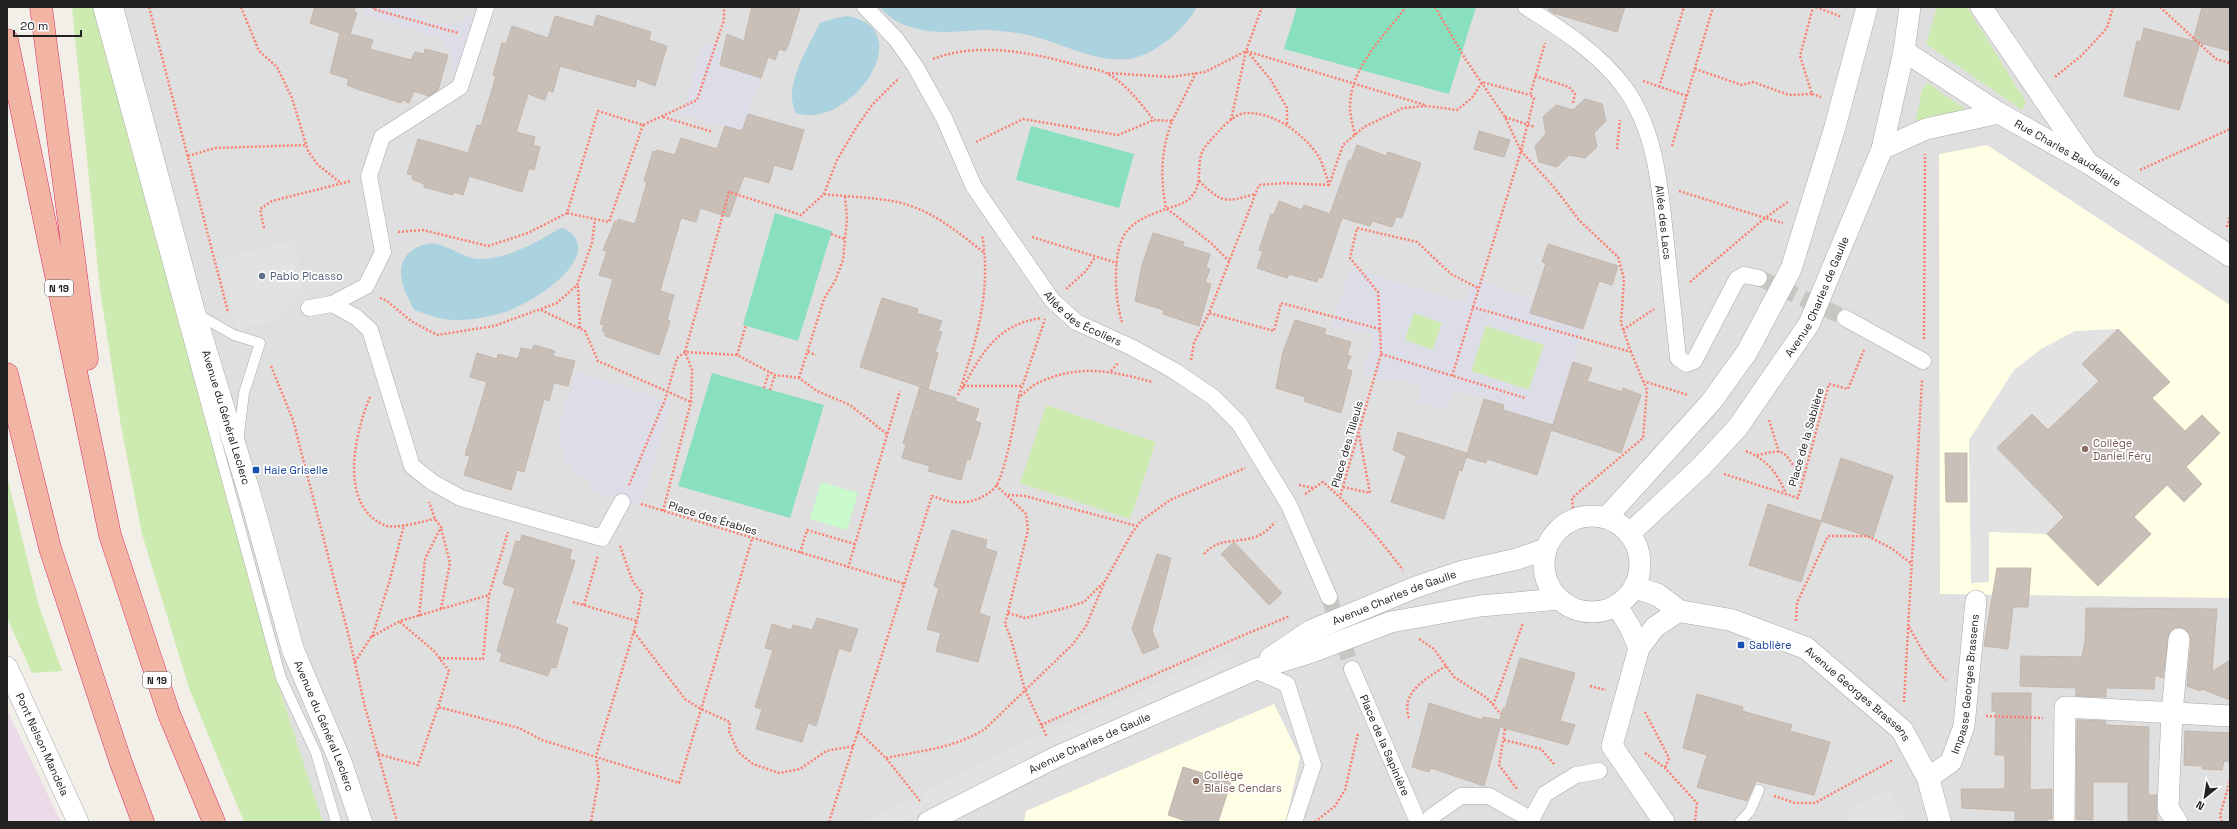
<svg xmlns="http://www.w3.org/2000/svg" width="2237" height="829" font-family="'Space Grotesk',sans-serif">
	<rect width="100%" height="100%" fill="#f2efe9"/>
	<!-- residential -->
	<path fill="#e0dfdf" d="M77 7H2230V822H302Z"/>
	<!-- industrial -->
	<path fill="#ebdbe8" d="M7 710 61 822H7Z"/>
	<!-- education -->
	<path fill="#ffffe5" d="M1987 145 2230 305V598L1940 594 1939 154Z
		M1274 704 1300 757 1286 822H1024L1026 811Z"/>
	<!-- grass -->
	<path fill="#cdebb0" d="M72 7H93L277 682 323 822H244L189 688 142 534 121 426 100 290Z
		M1937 7H1967L2026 102 2022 110 1926 44Z
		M1928 83 1966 110 1921 123 1916 120 1922 90Z
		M1414 313 1442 323 1433 350 1404 340Z
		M1486 325 1544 345 1529 391 1471 371Z
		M1046 405 1156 442 1130 519 1020 483Z
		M7 476 38 603 62 671 32 673 7 618Z"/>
	<!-- park -->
	<path fill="#c8facc" d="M821 482 858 493 847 530 810 519Z"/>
	<!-- pitch -->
	<path fill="#88e0be" d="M1297 7H1476L1449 94 1284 49Z
		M1031 126 1134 154 1119 208 1016 180Z
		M775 213 832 231 798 341 743 325Z
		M712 373 824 405 790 518 678 486Z"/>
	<!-- parking -->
	<path fill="#e2e2e2" d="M294 240 304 293 274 321 237 329 218 259Z
		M2118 329 2082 364 2099 381 2048 430 2032 414 1997 448 2064 517 2047 534 1989 532V582L1971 583 1969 440 2014 370 2041 349 2075 331Z
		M1229 652 1233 664 902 822H865L1048 731Z
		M1889 788 1905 817 1893 822H1852L1844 810Z"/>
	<!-- plaza -->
	<path fill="#dddde8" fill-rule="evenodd" d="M363 7H409L426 20 444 25 462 22 479 9 455 79 450 51 443 42 434 36 361 14Z
		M710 42 723 47 720 65 761 78 742 131 681 115 699 55Z
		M1351 268 1465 303 1474 277 1533 301 1530 313 1583 329 1553 425 1503 410 1504 405 1453 389 1445 411 1416 402 1422 387 1403 379 1390 378 1386 381 1363 372 1374 336 1331 325ZM1414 313 1442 323 1433 350 1405 340ZM1486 326 1544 345 1529 390 1471 371Z
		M575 371 671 402 641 507 589 490 591 480 574 472 564 457 559 441V429Z"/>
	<!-- water -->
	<path fill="#aad3df" d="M880 7H1197C1184 30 1155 55 1129 59 1090 63 1055 38 1017 33 1007 32 997 30 987 30 964 30 941 35 918 29 902 25 890 20 880 7Z
		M847 16C923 29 848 132 796 113 782 88 808 47 820 23L832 19Z
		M564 228C611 255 528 307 501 313 484 318 462 322 444 319 434 318 424 313 414 310 404 290 390 265 414 249 421 245 430 242 437 244 453 248 466 260 483 259 511 257 535 243 559 229Z"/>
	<!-- building -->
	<path fill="#c7bfb8" stroke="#c4b6ab" d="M315 7H355L354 12 357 13 350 34 373 40 370 49 411 60 415 52 424 54 425 49 448 55 438 90 429 96 414 91 409 103 403 100 401 103 357 89 347 85 349 79 330 73 340 33 310 23Z
		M752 7H800L788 46 785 51 779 49 775 60 768 57 761 78 720 65 727 34 744 41Z
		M1549 7H1625L1617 32 1553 13 1549 10Z
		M2202 7H2230V51L2200 43 2179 110 2124 96 2137 41H2141L2144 28 2197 42 2193 41Z
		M597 15 651 32 649 40 667 46 655 86 637 79 635 87 560 66 553 92 548 90 545 100 528 94 516 132 535 137 533 145 540 147 534 170 529 168 522 192 469 176 463 195 454 192 453 195 424 187V184L412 179 413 175 407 174 418 139 468 153 477 125 481 126 496 76 493 75 502 43 506 44 512 26 548 38 555 16 593 27Z
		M1585 99 1602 104 1606 121 1594 133 1597 147 1585 158 1569 155 1557 167 1539 162 1535 146 1546 134 1543 117 1556 105 1573 110Z
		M748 114 804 130 792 170 774 165 769 183 744 176 729 217 700 208 696 222 681 218 660 291 674 295 667 320 670 321 659 355 605 336V333L602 331 604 325 600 324 613 279 599 275 607 251 603 250 615 221 618 222V219L635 224 647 182 644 181 653 151 656 152 657 150 675 155 681 138 717 149 725 126 742 131Z
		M1479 131 1510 140 1504 157 1474 149Z
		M1357 145 1386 156 1388 152 1421 163 1402 218 1396 217 1392 227 1372 221 1370 226 1342 218 1322 278 1319 277 1317 282 1289 274 1287 278 1257 268 1263 251 1259 250 1271 214 1274 215 1279 201 1302 210 1304 205 1330 214 1349 160 1351 161Z
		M1153 233 1184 242 1183 246 1210 254 1206 268 1210 269 1205 282 1211 284 1199 326 1163 314 1164 310 1135 301 1142 265Z
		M1548 244 1618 266 1612 285 1599 281 1583 329 1530 313 1546 263 1542 262Z
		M882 298 918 309 917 313 942 321 938 331 942 332 935 352 938 353 928 389 860 367Z
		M1295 320 1326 329 1324 334 1351 342 1347 355 1351 356 1346 369 1352 371 1341 413 1304 401 1305 397 1276 388 1283 352Z
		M2118 329 2170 382 2152 398 2185 431 2202 415 2220 433 2186 467 2202 484 2184 502 2167 485 2134 517 2151 534 2098 586 2047 534 2064 517 1997 448 2032 414 2048 430 2099 381 2082 364Z
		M534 345 555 351 553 356 575 361 568 386 554 383 549 401 544 399 524 472 517 470 511 490 464 475 470 456 465 455 487 382 470 377 477 353 497 359 498 354 518 359 521 348 532 350Z
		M1573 362 1592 368 1587 381 1622 392 1623 388 1641 395 1621 453 1551 430 1537 475 1487 459 1486 463 1466 457 1484 399 1504 405 1503 410 1553 425Z
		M920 387 956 398 955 401 979 409 975 421 981 423 970 460 967 459 961 480 928 471 930 466 902 458 906 444 903 443Z
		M1398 432 1467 453 1462 471 1459 470 1444 519 1391 502 1406 456 1393 450Z
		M1945 453H1967V502H1946Z
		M1841 458 1893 476 1873 538 1821 521Z
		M1768 504 1821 521 1801 582 1749 565Z
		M952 530 987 540 985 548 997 552 979 613 990 617 978 662 936 651 941 633 927 629 939 588 934 586Z
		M522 535 572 550 569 559 575 561 555 623 568 628 556 668 551 667 548 676 500 661 502 653 497 651 515 588 503 584 516 541 520 542Z
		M1234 542 1282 593 1269 605 1221 554Z
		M1157 554 1171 558 1152 631 1159 647 1143 654 1132 629Z
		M1997 568H2031L2028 607H2013L2008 649 1984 646Z
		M2086 608 2217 609 2212 672 2230 660V700L2202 689 2200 691 2187 686 2191 640 2186 629 2180 627 2174 628 2169 632 2163 678 2155 675 2154 689 2106 688V697L2076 696V688L2020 686 2021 656 2082 657 2085 642Z
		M817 618 858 629 850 652 839 648 816 726 808 723 802 742 756 729 762 709 755 707 773 650 765 648 772 624 791 630 793 625 812 630Z
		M1520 658 1575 673 1560 721 1575 725 1568 745 1500 727 1484 786 1431 768 1429 772 1412 767 1429 703 1482 720 1483 717 1500 720 1503 708 1505 709Z
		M1992 693H2031L2030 790 2052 789V819H2047V822H2015V811L1962 808 1961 789H2005V755H1995L1996 711H1992Z
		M1697 694 1743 707 1742 711 1792 725 1790 731 1830 742 1814 795 1756 781 1747 801 1697 787 1707 755 1683 748Z
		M2077 720 2106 721 2105 725 2149 727 2148 795H2157V822H2128V782H2093V820L2076 819Z
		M2185 731 2230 733V762L2224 761 2222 770 2202 769V766L2184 765Z
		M1183 767 1231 782 1218 822H1189L1168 815Z"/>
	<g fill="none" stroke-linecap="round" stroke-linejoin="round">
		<!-- pedestrian-tunnel -->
		<path stroke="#c8c6c1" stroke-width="16" stroke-dasharray="16 8" stroke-linecap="butt" d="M1759 278 1845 318
			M1329 597 1352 669"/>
		<!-- service casing -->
		<g stroke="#a9a9a9" stroke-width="11">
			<path id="service" d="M98 7 281 678 316 753 336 822
				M197 314 234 335 260 343 244 393 239 434
				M1740 822 1750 811 1759 790"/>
		</g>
		<!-- pedestrian casing -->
		<g stroke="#a9a9a9" stroke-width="17">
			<g id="pedestrian">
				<path id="s1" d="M865 7 896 39 915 66 944 118 974 187 1052 300 1076 322 1131 347 1173 370 1213 397 1239 423 1289 505 1329 597"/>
				<path id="s2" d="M1526 7C1561 29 1599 53 1624 87 1657 132 1660 190 1666 243 1670 281 1674 320 1678 358L1687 364 1694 361 1737 279 1744 275 1759 278"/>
				<path d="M332 304 356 317 370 330 412 466 432 482 461 498 602 538 622 502"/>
				<path d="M309 308 332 304 366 286 383 252 369 176 382 137 460 87 486 7"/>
				<path d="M1845 318 1923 361"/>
				<path id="s3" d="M1352 669 1418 822"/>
				<path d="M1254 670 1287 684 1313 765 1294 822"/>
				<path d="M1429 822 1431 817 1461 796H1489L1530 819"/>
				<path d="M1530 822 1545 794 1576 775 1599 771"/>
			</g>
		</g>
		<!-- minor casing -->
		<g stroke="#a9a9a9" stroke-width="22">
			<g id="minor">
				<path d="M1981 7 2085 159"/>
				<path id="s4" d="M1904 51 1999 113 2088 163 2230 256"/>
				<path d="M1882 149 1926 129 1999 113"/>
				<circle cx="1592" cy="564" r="48"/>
				<path d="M1606 518 1711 402 1747 352 1791 269 1835 127 1867 7"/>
				<path id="s5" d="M1629 534 1701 467 1738 427 1809 324 1882 149 1904 51 1910 7"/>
				<path d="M1617 606 1630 627 1639 648 1612 746 1664 822"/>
				<path d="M1639 648 1655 627 1679 611"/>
				<path id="s6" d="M1270 658 1310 631 1416 587 1463 571 1517 559 1546 549"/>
				<path id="s7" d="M7 667 78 822"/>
				<path id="s8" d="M1928 778 1951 762 1964 726 1976 601"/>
				<path id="s9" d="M928 822 1056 757 1254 670 1312 652 1391 622 1480 606 1559 599"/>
				<path d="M2064 822 2065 707 2230 716"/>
				<path d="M2177 822 2168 808 2172 712 2179 639"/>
			</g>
		</g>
		<!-- tertiary casing -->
		<g stroke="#a9a9a9" stroke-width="23">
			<g id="tertiary">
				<path id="s10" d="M112 7 194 312 250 495 293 650 341 763 361 822"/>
				<path id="s11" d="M1635 587 1658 595 1679 611 1731 620 1806 648 1902 730 1928 778 1940 822"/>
			</g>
		</g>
		<!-- trunk casing -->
		<g stroke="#dc2a67" stroke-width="23">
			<path id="trunk" d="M41 7 87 359
				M7 40 110 535 169 714 214 822
				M7 374 50 548 121 763 143 822"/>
		</g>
		<!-- path -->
		<path stroke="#fa8072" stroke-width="2.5" stroke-dasharray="2 2" stroke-linecap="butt" d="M149 7 228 312
			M241 7 259 51 277 67 292 98 308 151 318 165 341 183
			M374 7 373 9 458 33
			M1435 7 1466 60 1505 117 1521 151 1553 186 1579 220 1618 257 1624 279 1621 323 1631 352
			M1816 7 1842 17
			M2160 7 2216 59 2230 63
			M1247 51 1271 80 1287 108V126
			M933 59C979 41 1034 53 1080 66 1088 68 1098 69 1106 73 1126 83 1140 103 1154 120L1172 121C1161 150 1160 177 1166 208L1211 243 1229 261
			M1695 69 1742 85 1753 82 1789 95 1812 94 1800 56 1813 7
			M1108 73 1171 77 1205 72 1246 51 1425 105
			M1535 76 1569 87 1575 94 1573 103
			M2055 77 2082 55 2107 28 2113 7
			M1643 81 1687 96
			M1659 87 1684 7
			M1812 94 1821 97
			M663 117 713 132
			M1505 117 1535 127
			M1231 120 1246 51 1262 7
			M1172 121 1196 73
			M1355 135C1353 126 1350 116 1350 107 1350 68 1384 36 1406 7
			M976 142 1023 119 1118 135 1154 120
			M1672 146 1713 7
			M1617 149 1620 120
			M188 156 215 148 307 145
			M2140 170 2230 129
			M1199 181C1223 203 1223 203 1255 194
			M1329 185 1284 183 1259 185 1209 313 1274 331 1281 303 1380 329 1381 354 1340 497
			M1679 191 1765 218 1789 201
			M824 194C848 197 873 197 897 202 930 209 957 231 983 252
			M567 213 609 222 643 125
			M2227 227 2230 216
			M264 228 260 209 272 201 351 181
			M398 232 423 230 488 246 528 233 567 213 598 111 643 125 697 100 724 20V7
			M831 234 845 239
			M1032 237 1117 263
			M1690 282 1765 218 1783 223
			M578 286 580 329
			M1066 289 1086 271 1095 257
			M380 298 387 301 411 321 437 335 494 326 557 303 577 285 592 243 595 219
			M1472 307 1631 352 1647 390 1643 438 1572 498 1574 520
			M541 310 585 331 598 361 691 402
			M1122 322C1115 300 1111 251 1127 231 1136 220 1150 215 1163 210 1175 205 1187 205 1194 193 1202 181 1197 165 1202 152 1206 144 1214 137 1219 131 1225 124 1237 113 1246 113 1274 112 1302 133 1317 154 1323 162 1326 176 1329 185L1343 145 1364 127 1403 108 1427 106 1457 110 1472 98 1482 82 1530 95
			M1380 329 1378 292 1350 258 1357 228 1417 242 1451 274 1478 288
			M1623 330 1654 309
			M1924 339 1925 154
			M808 352 816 355
			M1381 354 1525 398
			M737 355 746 325
			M1191 360 1194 343 1209 313
			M271 366 293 420 349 637 365 707 397 822
			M1111 371 1119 362
			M1452 376 1521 151 1534 98 1530 95 1545 43
			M799 378 824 299 835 281 843 260 847 219 845 196
			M1643 381 1688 395
			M963 386H1023
			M764 388 769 372
			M962 389C982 353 997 324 1042 318
			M770 390 775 375
			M958 395C976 343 992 291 982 235
			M1019 396 1045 319
			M370 397C355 432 338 505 384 525 395 530 423 521 435 519
			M1769 420 1779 452
			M1746 451C1768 460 1777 473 1786 494
			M1757 455C1764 454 1773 451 1780 452 1790 454 1791 469 1804 474
			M1724 474 1798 498 1829 384 1848 389 1864 350
			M629 485 665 400 677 358 685 352 737 355 775 375 799 378 817 391 850 405 887 434
			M996 485 1026 514 1028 530 1005 624 1011 639 1025 690 1047 737
			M1299 485 1313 488
			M1343 487 1370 493 1359 434
			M1305 494 1323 482C1353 508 1379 538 1403 570
			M1008 495 1025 496 1137 526
			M641 504 905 584
			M663 511 691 402 692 370 685 352 729 192 801 215 824 194 837 160 856 128 872 105 899 78
			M620 546 633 582 642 593 637 621
			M800 553 807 530 855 544
			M1204 554C1226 530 1251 552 1275 522
			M848 568 900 391
			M573 602 637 621 596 756 599 778 591 822
			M584 605 598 555
			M441 609 450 563 441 528
			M1008 613 1025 618 1065 608 1084 602 1103 583
			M419 616 425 559 441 527 435 519 429 502
			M1796 621 1797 603 1828 536H1867L1891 548 1912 564
			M400 622 434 651 449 671 438 707
			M1909 627C1920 646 1930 666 1946 680
			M634 632 685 699 701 709 730 722 729 731 738 752 753 764 779 773 800 769 826 751 854 746
			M372 637 389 583 404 525
			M1419 639 1434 649 1454 677 1487 698 1501 714
			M439 658 483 659 489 595
			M355 662 371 637 400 621 489 595 508 532
			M1590 686 1606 690
			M1904 702 1922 380
			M1493 705 1523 623
			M1645 712 1669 758 1665 768
			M1986 716 2043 718
			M1409 718C1400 692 1427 678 1446 666
			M1041 725 1239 637 1290 616
			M1505 729 1499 765 1517 789
			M1504 740 1541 749 1555 765
			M1645 753 1665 768 1697 803 1695 822
			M378 754 418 765 438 707 519 728 542 740 679 783 752 539
			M886 758C920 751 955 748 985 729L1073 644 1086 626 1105 581 1132 533 1141 521 1170 500 1245 468
			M1774 796 1795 803H1815L1893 760
			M920 801 886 758 858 731 932 496C939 498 948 502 955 502 969 504 988 497 996 486 1006 471 1015 416 1019 397 1026 392 1032 385 1040 382 1079 364 1113 371 1152 382
			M829 822 858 731
			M1315 822 1335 806 1345 790 1358 733
			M2222 822 2220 815 2230 781"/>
		<!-- service -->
		<use href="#service" stroke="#fff" stroke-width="10"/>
		<!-- pedestrian -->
		<use href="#pedestrian" stroke="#fff" stroke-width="16"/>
		<!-- minor -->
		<use href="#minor" stroke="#fff" stroke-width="21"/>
		<!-- tertiary -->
		<use href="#tertiary" stroke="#fff" stroke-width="22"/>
		<!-- trunk -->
		<use href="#trunk" stroke="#f2b4a3" stroke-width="22"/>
	</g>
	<!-- markers -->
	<circle fill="#5c6f8a" stroke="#fff" stroke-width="1.5" cx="262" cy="276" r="4"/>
	<g fill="#8d6e63" stroke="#fff" stroke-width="1.5">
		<circle cx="2085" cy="449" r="4"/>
		<circle cx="1196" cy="781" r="4"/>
	</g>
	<g fill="#1a4fb4" stroke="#fff" stroke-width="1.5">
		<rect x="252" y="466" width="8" height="8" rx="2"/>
		<rect x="1737" y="641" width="8" height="8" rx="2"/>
	</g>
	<g text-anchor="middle" stroke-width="3.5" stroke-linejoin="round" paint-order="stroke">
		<!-- shield labels -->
		<g fill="#fff" stroke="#646464" stroke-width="1">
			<rect x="45" y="280" width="28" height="16" rx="3"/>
			<rect x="143" y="672" width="28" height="16" rx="3"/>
		</g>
		<g font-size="10" font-weight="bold" fill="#222">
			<text x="59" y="292">N 19</text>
			<text x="157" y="684">N 19</text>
		</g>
		<!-- street labels -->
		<g font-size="11" fill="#222" stroke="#fff">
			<text dy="4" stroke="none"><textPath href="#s4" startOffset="193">Rue Charles Baudelaire</textPath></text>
			<text dy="4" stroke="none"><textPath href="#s2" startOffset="270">Allée des Lacs</textPath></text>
			<text dy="4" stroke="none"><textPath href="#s5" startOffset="306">Avenue Charles de Gaulle</textPath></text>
			<text dy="4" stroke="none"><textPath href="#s1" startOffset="386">Allée des Écoliers</textPath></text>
			<text dy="4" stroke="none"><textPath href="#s10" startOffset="426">Avenue du Général Leclerc</textPath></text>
			<text transform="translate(1806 437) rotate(-74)" y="4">Place de la Sablière</text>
			<text transform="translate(1347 444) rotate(-74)" y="4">Place des Tilleuls</text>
			<text transform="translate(713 518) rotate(17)" y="4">Place des Érables</text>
			<text dy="4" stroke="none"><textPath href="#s6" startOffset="139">Avenue Charles de Gaulle</textPath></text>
			<text dy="4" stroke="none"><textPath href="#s8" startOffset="108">Impasse Georges Brassens</textPath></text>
			<text dy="4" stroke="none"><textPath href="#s11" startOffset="253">Avenue Georges Brassens</textPath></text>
			<text dy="4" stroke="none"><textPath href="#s10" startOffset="750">Avenue du Général Leclerc</textPath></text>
			<text dy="4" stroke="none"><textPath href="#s9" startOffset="180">Avenue Charles de Gaulle</textPath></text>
			<text dy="4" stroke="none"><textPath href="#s7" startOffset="85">Pont Nelson Mandela</textPath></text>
			<text dy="4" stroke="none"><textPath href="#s3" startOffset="83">Place de la Sapinière</textPath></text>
		</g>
		<!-- service labels -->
		<g font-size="11" fill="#4e5e75" stroke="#fff" text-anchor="start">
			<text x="270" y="280">Pablo Picasso</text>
		</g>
		<!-- education labels -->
		<g font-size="11" fill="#785e54" stroke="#fff" text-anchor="start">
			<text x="2093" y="447">Collège<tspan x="2093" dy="13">Daniel Féry</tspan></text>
			<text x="1204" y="779">Collège<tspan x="1204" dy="13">Blaise Cendars</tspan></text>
		</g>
		<!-- transit labels -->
		<g font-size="11" fill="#164399" stroke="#fff" text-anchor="start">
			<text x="264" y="474">Haie Griselle</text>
			<text x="1749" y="649">Sablière</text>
		</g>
	</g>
	<!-- border -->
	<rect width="2237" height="829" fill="none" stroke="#222222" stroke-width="16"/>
	<!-- north arrow -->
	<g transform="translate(2205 797) rotate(210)" stroke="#ffffff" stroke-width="3" paint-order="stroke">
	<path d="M0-3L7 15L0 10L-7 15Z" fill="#222222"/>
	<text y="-6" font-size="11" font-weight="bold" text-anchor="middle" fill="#222222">N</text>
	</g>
	<!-- scale -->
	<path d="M14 30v6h67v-6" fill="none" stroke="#222222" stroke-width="2"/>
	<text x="20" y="30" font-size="12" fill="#222222" stroke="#ffffff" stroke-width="3" paint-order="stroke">20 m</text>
</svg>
